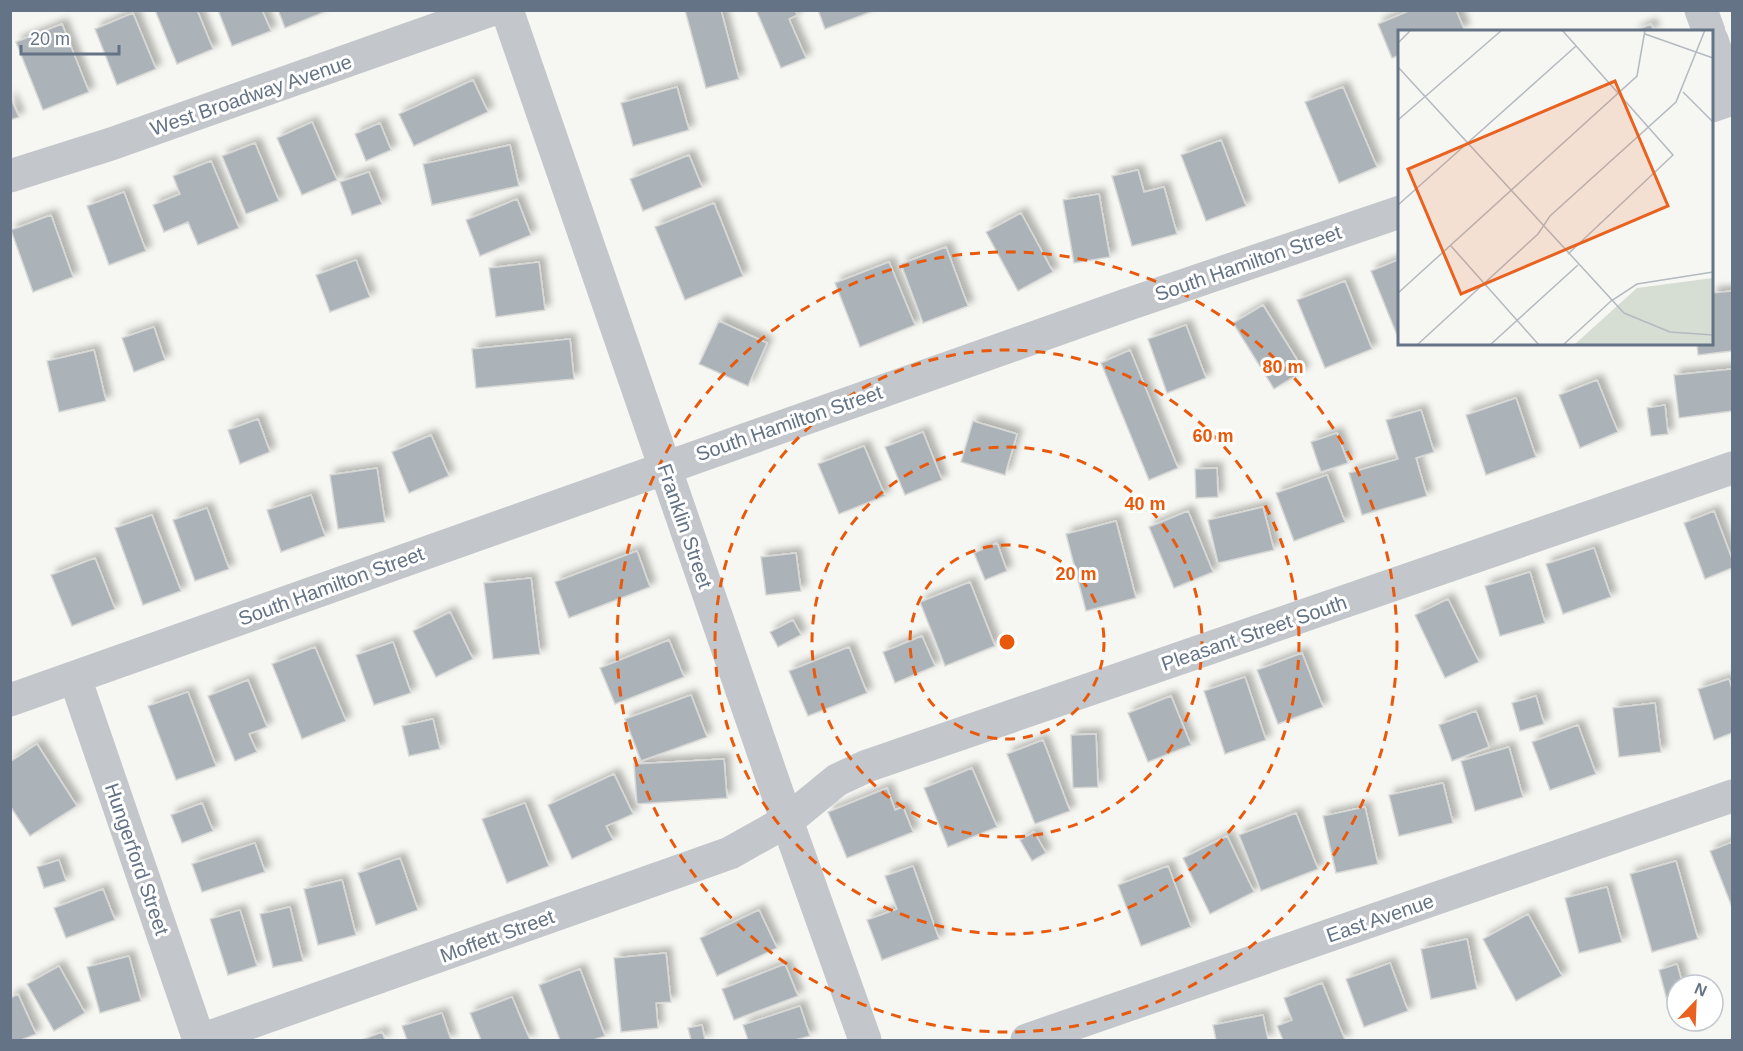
<svg xmlns="http://www.w3.org/2000/svg" width="1743" height="1051" font-family="Arial,sans-serif">
	<defs>
		<filter id="shadow"><feDropShadow dx="5.5" dy="-5.5" stdDeviation="3" flood-color="#0004"/></filter>
	</defs>
	<rect width="100%" height="100%" fill="#f6f6f2"/>
	<!-- building -->
	<path fill="#abb3b9" stroke="#d7d7d5" stroke-width="1.5" filter="url(#shadow)" d="M155 10H197L213 49 177 64Z
		M218 10H262L271 31 232 46Z
		M278 10H324V12L285 28Z
		M685 10H721L739 79 706 88Z
		M756 10H795L797 15 789 19 806 58 781 68Z
		M818 10H876L825 29Z
		M1411 10H1456L1464 29 1458 32H1400V55L1392 58 1378 24Z
		M133 13 156 69 117 85 95 29Z
		M62 24 89 92 43 110 16 42Z
		M1651 24 1654 32H1633Z
		M473 80 488 112 414 146 399 114Z
		M677 87 689 130 633 146 621 103Z
		M1343 87 1377 167 1339 183 1305 102Z
		M10 97 19 117 10 120Z
		M312 122 337 180 302 195 277 138Z
		M380 123 391 150 366 161 355 134Z
		M1221 140 1246 206 1206 221 1181 155Z
		M255 143 279 201 246 214 222 156Z
		M510 145 519 186 432 205 423 164Z
		M689 155 702 187 643 211 630 179Z
		M211 161 239 228 198 245 188 222 164 232 153 205 180 194 173 176Z
		M1138 170 1144 192 1164 187 1177 234 1132 246 1112 176Z
		M369 172 382 204 352 215 340 182Z
		M124 192 146 251 109 265 87 206Z
		M1099 194 1110 257 1074 263 1063 200Z
		M517 199 531 235 480 256 466 220Z
		M714 203 743 276 685 300 655 227Z
		M1021 213 1053 272 1018 291 986 232Z
		M51 215 73 277 33 292 11 230Z
		M946 247 968 306 923 323 901 264Z
		M1400 259V340H1399L1371 271Z
		M356 260 370 297 330 312 316 275Z
		M539 262 545 310 496 317 489 268Z
		M889 262 915 325 860 347 835 283Z
		M1345 281 1372 349 1325 368 1297 300Z
		M1732 291V351L1698 355 1697 344H1712V293Z
		M1263 305 1304 371 1274 389 1233 323Z
		M719 321 767 343 748 386 699 364Z
		M1186 325 1206 378 1167 393 1148 339Z
		M154 327 165 360 134 372 122 338Z
		M570 339 574 379 476 388 472 349Z
		M94 350 106 401 59 412 47 361Z
		M1130 350 1178 468 1149 480 1101 363Z
		M1732 369V411L1679 418 1674 375Z
		M1597 380 1618 432 1580 448 1559 395Z
		M1516 398 1536 457 1486 475 1466 415Z
		M1665 405 1668 434 1651 436 1647 408Z
		M1421 410 1434 452 1416 458 1427 496 1362 515 1349 473 1398 459 1386 420Z
		M258 419 270 452 240 464 228 430Z
		M973 421 1017 434 1005 475 961 462Z
		M923 432 942 480 905 495 885 447Z
		M1337 433 1348 463 1321 472 1311 442Z
		M431 435 449 476 409 493 392 452Z
		M864 446 885 496 839 514 818 464Z
		M377 468 385 522 338 529 330 475Z
		M1217 468 1218 497 1196 498 1195 469Z
		M1327 475 1345 522 1294 541 1276 493Z
		M311 495 325 536 281 552 267 510Z
		M1263 507 1274 550 1218 563 1208 520Z
		M207 508 229 569 195 581 173 520Z
		M1188 511 1213 572 1174 588 1149 527Z
		M1714 511 1732 559V568L1705 579 1684 523Z
		M152 515 181 591 143 605 115 528Z
		M1116 521 1136 598 1086 611 1066 534Z
		M997 543 1007 571 985 580 974 553Z
		M1594 548 1611 597 1563 614 1546 564Z
		M637 551 650 587 569 618 555 582Z
		M796 553 801 591 766 595 761 557Z
		M95 558 115 609 72 626 51 575Z
		M1530 572 1545 623 1500 636 1485 586Z
		M531 578 540 654 493 659 484 583Z
		M970 582 995 646 945 666 920 602Z
		M1448 599 1479 662 1445 678 1415 615Z
		M450 612 473 659 436 677 413 631Z
		M793 620 801 635 778 647 770 632Z
		M922 636 935 666 895 683 883 652Z
		M669 640 684 677 615 704 600 668Z
		M393 642 411 693 374 705 356 655Z
		M315 647 346 721 302 739 272 664Z
		M849 647 867 693 808 716 789 671Z
		M1302 653 1323 707 1278 724 1257 670Z
		M1245 677 1266 740 1225 754 1204 691Z
		M1729 679 1732 689V733L1714 740 1698 689Z
		M248 680 267 727 249 734 257 752 235 761 208 696Z
		M188 692 216 766 176 780 148 706Z
		M691 695 707 737 641 761 625 719Z
		M1171 696 1191 745 1148 762 1128 713Z
		M1536 696 1544 724 1520 731 1512 703Z
		M1655 703 1661 752 1619 757 1613 708Z
		M1476 711 1489 747 1452 761 1439 725Z
		M433 719 440 749 409 756 402 726Z
		M1578 725 1596 774 1550 790 1532 742Z
		M1096 734 1098 787 1073 788 1071 735Z
		M1043 740 1070 811 1035 824 1007 754Z
		M37 744 77 806 30 836 10 806V762Z
		M1509 747 1523 797 1475 811 1461 761Z
		M724 759 727 798 637 804 634 764Z
		M972 768 997 827 948 847 924 788Z
		M614 774 633 814 606 826 613 840 572 859 548 805Z
		M1443 783 1453 823 1399 836 1389 795Z
		M887 788 895 810 903 807 913 832 847 858 828 812Z
		M202 803 213 831 182 843 171 815Z
		M525 803 549 866 507 883 482 819Z
		M1365 807 1378 864 1336 873 1323 816Z
		M1296 813 1318 869 1261 891 1239 835Z
		M1034 832 1046 853 1032 861 1020 840Z
		M1227 836 1254 892 1210 914 1183 858Z
		M1732 842V907L1710 851Z
		M255 843 265 872 202 892 192 864Z
		M400 858 418 910 376 925 358 873Z
		M59 860 66 881 44 888 37 867Z
		M1676 861 1698 939 1652 952 1630 874Z
		M913 866 939 939 882 960 867 920 897 909 885 876Z
		M1168 866 1191 927 1141 946 1118 885Z
		M342 880 356 935 318 945 304 889Z
		M1607 887 1622 942 1579 953 1565 898Z
		M103 889 115 920 66 938 54 908Z
		M290 907 303 961 273 967 260 914Z
		M240 910 257 966 228 975 210 919Z
		M759 910 777 948 717 976 700 938Z
		M1528 914 1562 976 1516 1001 1483 939Z
		M1467 939 1477 989 1431 999 1421 949Z
		M666 953 671 1002 656 1003 658 1028 621 1032 614 958Z
		M129 956 141 1001 100 1013 87 967Z
		M1390 963 1408 1011 1364 1027 1346 979Z
		M785 964 798 996 734 1020 722 989Z
		M1677 964 1683 985H1677V1017L1672 1019 1659 970Z
		M59 966 85 1013 54 1031 27 984Z
		M580 969 605 1036 593 1040H560L539 985Z
		M1322 983 1345 1040H1283L1277 1026 1292 1020 1284 998Z
		M18 994 36 1034 21 1040H10V998Z
		M512 997 530 1040H481L470 1013Z
		M800 1006 810 1036 795 1040H748L743 1025Z
		M442 1013 451 1040H407L402 1026Z
		M1263 1015 1268 1040H1216L1213 1025Z
		M702 1025 705 1040H691L688 1028Z
		M382 1032 385 1040H362Z"/>
	<g fill="none" stroke-linecap="round" stroke-linejoin="round">
		<!-- minor -->
		<path stroke="#c3c6ca" stroke-width="33" d="M1701 10 1709 32
			M1712 40 1732 99 1712 106
			M10 176 111 144 491 10
			M75 678 199 1040
			M10 700 1126 305 1400 212
			M201 1040 730 853 787 821 837 780 867 766 1732 468
			M1027 1040 1732 796"/>
		<!-- tertiary -->
		<path stroke="#c3c6ca" stroke-width="33" d="M507 10 787 821 865 1040"/>
	</g>
	<!-- distance rings -->
	<g fill="none" stroke="#e8590c" stroke-width="3" stroke-dasharray="10 8">
		<circle cx="1007" cy="642" r="97"/>
		<circle cx="1007" cy="642" r="195"/>
		<circle cx="1007" cy="642" r="292"/>
		<circle cx="1007" cy="642" r="390"/>
	</g>
	<g text-anchor="middle" stroke-width="6" stroke-linejoin="round" paint-order="stroke">
		<!-- street labels -->
		<g font-size="20" fill="#647385" stroke="#fff">
			<text transform="translate(251 95) rotate(-19)" y="7">West Broadway Avenue</text>
			<text transform="translate(1248 263) rotate(-19)" y="7">South Hamilton Street</text>
			<text transform="translate(789 423) rotate(-19)" y="7">South Hamilton Street</text>
			<text transform="translate(685 526) rotate(71)" y="7">Franklin Street</text>
			<text transform="translate(331 586) rotate(-20)" y="7">South Hamilton Street</text>
			<text transform="translate(1254 633) rotate(-19)" y="7">Pleasant Street South</text>
			<text transform="translate(137 859) rotate(71)" y="7">Hungerford Street</text>
			<text transform="translate(1380 918) rotate(-19)" y="7">East Avenue</text>
			<text transform="translate(497 936) rotate(-20)" y="7">Moffett Street</text>
		</g>
	</g>
	<!-- overview -->
	<g transform="translate(1398 30)">
		<rect width="315" height="315" fill="#f6f6f2"/>
		<path d="M315 248V315H176L239 258Z" fill="#d6ddd3"/>
		<path fill="none" stroke="#b3bac0" stroke-width="1.5" d="M164 0 275 125 170 224M247 4 315 28M0 13 13 0M0 37 226 283 272 302 315 305M285 62 315 92M0 90 104 0M0 175 178 16M53 216 141 315M0 263 239 46 247 0M19 315 140 204 152 186 278 72 307 0M92 315 180 235M165 315 213 271 239 254 315 242"/>
		<path fill="#e9621f" fill-opacity="0.15" stroke="#e9621f" stroke-width="3" d="M217 51 270 176 63 264 10 139Z"/>
		<rect width="315" height="315" fill="none" stroke="#647385" stroke-width="3"/>
	</g>
	<circle cx="1007" cy="642" r="9" fill="#e8590c" stroke="#fff" stroke-width="3"/>
	<g font-size="18" text-anchor="middle" font-weight="bold" fill="#e8590c" stroke="#fff" stroke-width="6" stroke-linejoin="round" paint-order="stroke">
		<text x="1283" y="373">80 m</text>
		<text x="1213" y="442">60 m</text>
		<text x="1145" y="510">40 m</text>
		<text x="1076" y="580">20 m</text>
	</g>
	<!-- border -->
	<rect width="1743" height="1051" fill="none" stroke="#647385" stroke-width="24"/>
	<!-- north arrow -->
	<g transform="translate(1695 1003) rotate(23)"><circle r="28" fill="#ffffff" stroke="#c1c7ce" stroke-width="1.5"/>
	<path d="M0-4.5L10 22L0 15L-10 22Z" fill="#e9621f"/>
	<text y="-9" font-size="16" font-weight="bold" text-anchor="middle" fill="#647385">N</text>
	</g>
	<!-- scale -->
	<path d="M21 45v9h98v-9" fill="none" stroke="#647385" stroke-width="3"/>
	<text x="30" y="45" font-size="18" fill="#647385" stroke="#ffffff" stroke-width="4.5" paint-order="stroke">20 m</text>
</svg>
